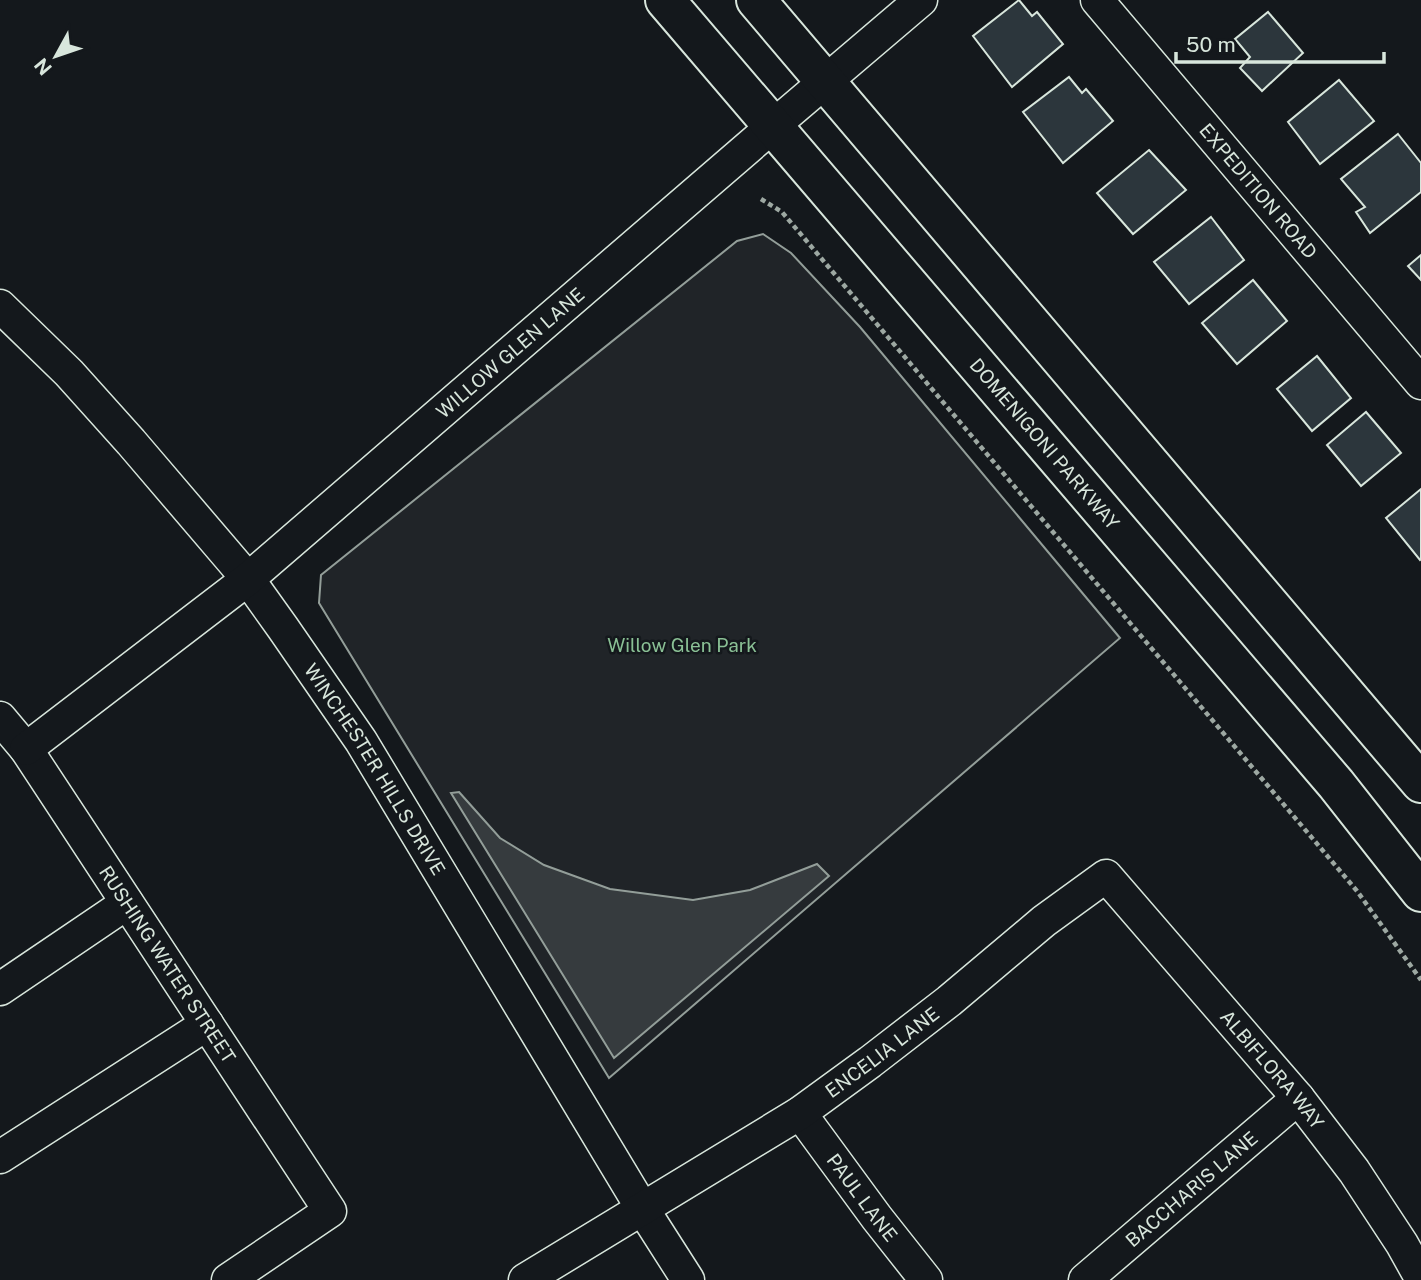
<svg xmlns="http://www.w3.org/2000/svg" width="1421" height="1280" font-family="'Public Sans',sans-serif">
	<rect width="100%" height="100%" fill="#14181c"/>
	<!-- green -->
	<path fill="#202428" stroke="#939e99" stroke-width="2" d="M763 234 791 253 860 327 1120 638 609 1078 319 603 321 575 737 241Z"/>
	<!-- water -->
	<path fill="#363b3e" stroke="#939e99" stroke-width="2" d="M459 792 500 838 544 865 610 889 693 900 750 890 817 864 829 876 614 1058 451 793Z"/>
	<!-- building -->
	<path fill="#2c363c" stroke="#d8e6dc" stroke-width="2" d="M1019 0 1032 16 1037 12 1063 44 1012 87 973 36Z
		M1268 12 1303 53 1262 91 1240 68 1250 57 1235 39Z
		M1069 77 1082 93 1086 89 1113 121 1063 163 1023 112Z
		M1339 80 1374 121 1320 164 1288 122Z
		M1398 134 1421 163V192L1370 233 1356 212 1365 207 1341 179Z
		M1149 150 1186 190 1133 234 1097 193Z
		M1211 217 1244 260 1189 304 1154 262Z
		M1421 255V280L1408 266Z
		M1253 280 1287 321 1237 364 1202 323Z
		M1317 356 1351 398 1312 431 1277 389Z
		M1366 412 1401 453 1361 486 1327 445Z
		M1421 489V559L1420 560 1386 518Z"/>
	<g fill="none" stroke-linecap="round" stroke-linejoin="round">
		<!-- minor casing -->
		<g stroke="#d8e6dc" stroke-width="35">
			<g id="minor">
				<path id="s1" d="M1097 0 1421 383"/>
				<path id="s2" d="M0 306 69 373 131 442 248 579 283 628 361 741 642 1208 688 1280"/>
				<path id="s3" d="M0 718 26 749 330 1211 228 1280"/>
				<path id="s4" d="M26 749 248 579 773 126 921 0"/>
				<path d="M0 989 127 903"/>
				<path id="s5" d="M800 1113 877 1218 926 1280"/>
				<path d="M0 1157 207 1024"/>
				<path id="s6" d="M525 1280 800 1113 870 1062 949 1001 1044 921 1106 876 1298 1098 1354 1171 1402 1244 1421 1278"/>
				<path id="s7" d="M1085 1280 1298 1098"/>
			</g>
		</g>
		<!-- major casing -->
		<g stroke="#d8e6dc" stroke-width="42">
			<g id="major">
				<path id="s8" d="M665 0 1336 784 1421 892"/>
				<path d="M756 0 1421 783"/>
			</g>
		</g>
		<!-- path -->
		<path stroke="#9da8a2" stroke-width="4.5" stroke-dasharray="5 3.5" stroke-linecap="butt" d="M761 199 782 212 1357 891 1421 980"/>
		<!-- minor -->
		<use href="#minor" stroke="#14181c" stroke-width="32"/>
		<!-- major -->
		<use href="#major" stroke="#14181c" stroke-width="38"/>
	</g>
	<g text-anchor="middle" stroke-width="5" stroke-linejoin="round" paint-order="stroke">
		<!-- street labels -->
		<g font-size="19" fill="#d8e6dc" stroke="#14181c">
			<text dy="7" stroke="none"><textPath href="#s1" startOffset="250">EXPEDITION ROAD</textPath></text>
			<text dy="7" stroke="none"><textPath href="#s4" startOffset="626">WILLOW GLEN LANE</textPath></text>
			<text dy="7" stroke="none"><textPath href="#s8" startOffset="584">DOMENIGONI PARKWAY</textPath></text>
			<text dy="7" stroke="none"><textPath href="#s2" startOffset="598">WINCHESTER HILLS DRIVE</textPath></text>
			<text dy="7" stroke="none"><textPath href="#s3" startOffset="298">RUSHING WATER STREET</textPath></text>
			<text dy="7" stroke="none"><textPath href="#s6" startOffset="424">ENCELIA LANE</textPath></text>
			<text dy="7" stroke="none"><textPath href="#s6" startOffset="964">ALBIFLORA WAY</textPath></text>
			<text dy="7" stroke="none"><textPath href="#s7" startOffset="140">BACCHARIS LANE</textPath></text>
			<text dy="7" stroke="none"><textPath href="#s5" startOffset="105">PAUL LANE</textPath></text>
		</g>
		<!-- park labels -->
		<g font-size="19" fill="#8ac095" stroke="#14181c">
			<text x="682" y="652">Willow Glen Park</text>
		</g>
	</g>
	<!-- north arrow -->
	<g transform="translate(56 56) rotate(230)" stroke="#14181c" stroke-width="5" paint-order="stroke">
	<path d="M0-5L12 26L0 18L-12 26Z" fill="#d8e6dc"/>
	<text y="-10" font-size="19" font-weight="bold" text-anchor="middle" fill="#d8e6dc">N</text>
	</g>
	<!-- scale -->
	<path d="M1176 52v10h208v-10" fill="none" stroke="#d8e6dc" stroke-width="3.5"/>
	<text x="1186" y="52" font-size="21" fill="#d8e6dc" stroke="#14181c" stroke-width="5" paint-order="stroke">50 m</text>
</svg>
